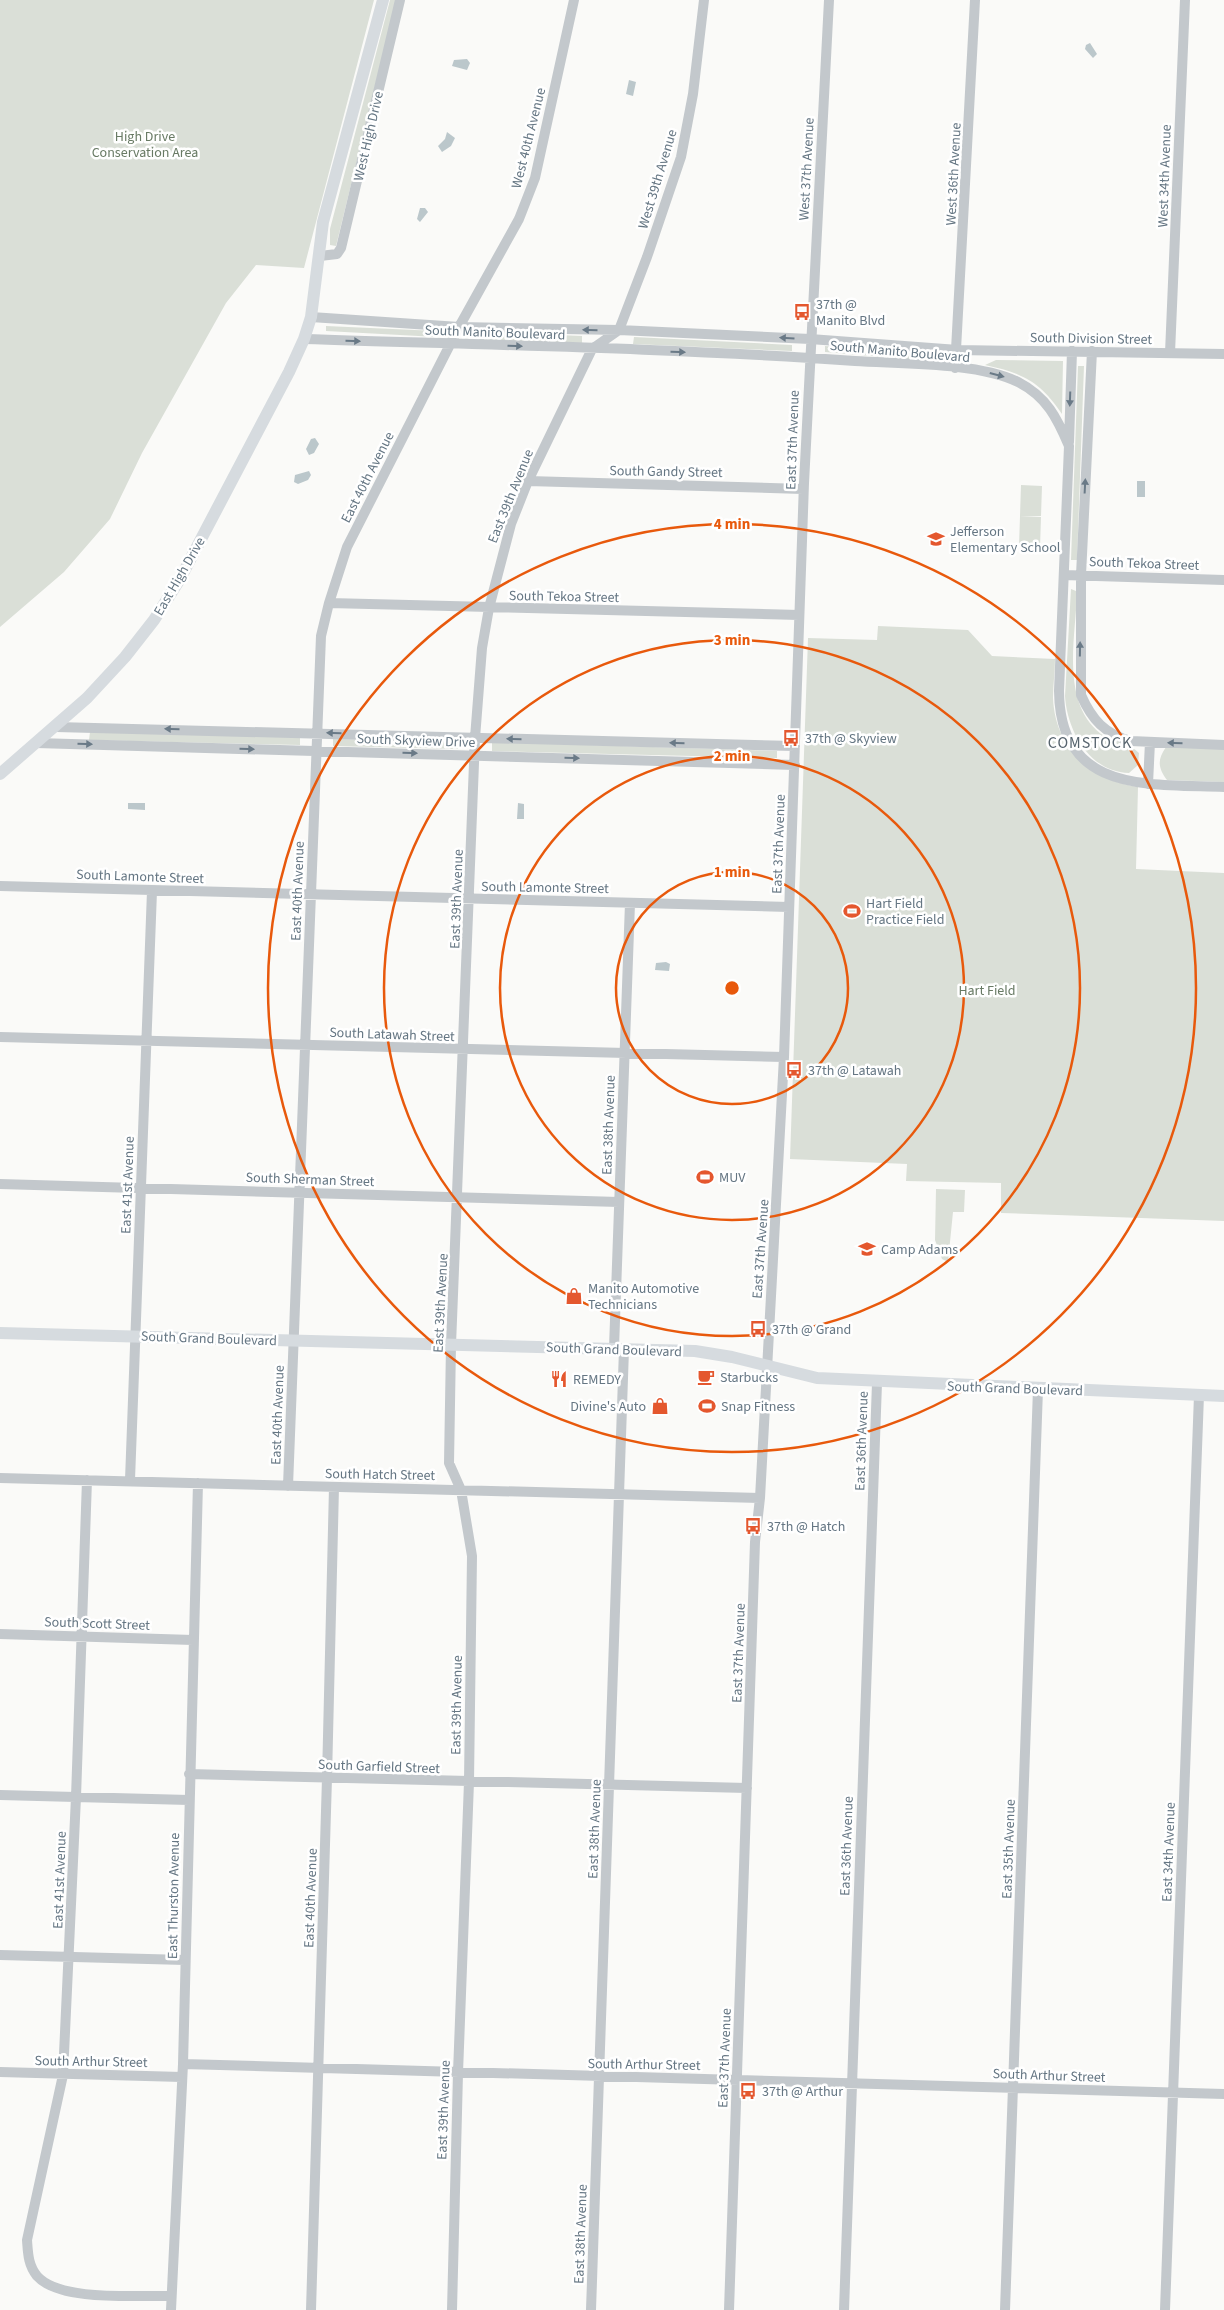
<svg xmlns="http://www.w3.org/2000/svg" width="1224" height="2310" font-family="'Source Sans 3',sans-serif">
	<rect width="100%" height="100%" fill="#fafaf8"/>
	<!-- green -->
	<path fill="#dadfd7" d="M0 0H374L304 268 256 265 226 303 142 453 110 519 64 572 0 627Z
		M390 0H396L336 246 330 245V229Z
		M326 326 437 331V337L326 331Z
		M481 332 582 336V343L479 340Z
		M634 337 792 345V351L633 344Z
		M825 346 944 356V362L825 352Z
		M996 360 1063 361 1062 414C1040 381 1022 373 985 365Z
		M1078 366H1084L1077 560H1071Z
		M1021 485 1042 486 1041 516H1020Z
		M1020 516 1041 517 1040 548 1019 547Z
		M1071 589 1076 591 1077 595C1075 640 1061 703 1101 734 1113 742 1130 743 1139 753L1138 765 1129 773C1089 772 1067 730 1065 696Z
		M878 626 968 630 992 656 1055 659C1055 672 1053 685 1053 698 1055 748 1091 780 1138 787L1136 869 1224 873V1221L1001 1213V1183L906 1181 907 1164 790 1159 808 638 877 640Z
		M90 732 300 737V745L89 740Z
		M333 739 459 742V749L333 746Z
		M492 742 777 751V758L492 751Z
		M1166 747 1224 749V782L1167 780C1158 768 1157 760 1166 747Z
		M936 1189 965 1190 964 1212H953L948 1262 942 1259 935 1240Z"/>
	<!-- water -->
	<path fill="#bbc7cb" d="M1090 43 1097 54 1093 58 1085 49 1086 45Z
		M467 59 470 63 467 70 452 66 454 60Z
		M629 80 636 82 633 96 626 94Z
		M447 132 455 138 451 146 442 152 438 146 445 139Z
		M420 208H425L428 212 420 222 417 219Z
		M315 438 319 444 314 453 309 455 306 449 311 439Z
		M309 471 311 475 308 480 298 484 294 482 295 475Z
		M1137 481H1145V497H1137Z
		M128 803H145V810L128 809Z
		M518 803 524 804V819H517Z
		M666 962 670 964 669 971 655 970 656 963Z"/>
	<g fill="none" stroke-linecap="round" stroke-linejoin="round">
		<!-- minor -->
		<path stroke="#c3c8cc" stroke-width="10" d="M320 256 337 254 341 248 400 0
			M311 317 459 327 619 330 810 339 958 350 1224 354
			M304 339C488 345 672 348 855 361 901 364 978 362 1018 382 1047 397 1057 418 1069 446L1059 691C1060 794 1149 784 1224 787
			M1092 351 1081 575V695C1092 720 1105 734 1131 741L1224 745
			M1170 353 1185 0
			M955 368 975 0
			M1069 442 1072 351
			M528 481 803 489
			M1064 575 1224 580
			M329 603 799 615
			M56 727 795 746
			M36 743 795 765
			M1148 784 1150 742
			M0 886 789 907
			M0 1037 784 1057
			M0 1184 619 1202
			M614 1348 630 903
			M0 1478 760 1498
			M87 1480 76 1797 63 2075 27 2240C28 2253 28 2265 37 2276 60 2302 137 2295 171 2296
			M130 1480 152 891
			M288 1486 321 636 329 603 347 547 459 327 519 219 535 178 574 0
			M0 1634 193 1640
			M189 1774 747 1788
			M0 1795 189 1800
			M0 1955 185 1960
			M183 2064 1224 2094
			M0 2072 182 2077
			M171 2310 183 2064 198 1483
			M311 2310 327 1778 334 1487
			M452 2310 458 2073 469 1782 472 1556 461 1490 449 1463 451 1345 475 738 482 648 489 608 511 524 528 481 592 349 619 330 647 257 681 157 693 94 704 0
			M591 2310 624 1349
			M729 2310 755 1542 760 1498 784 1057 804 483 829 0
			M844 2310 877 1383
			M1005 2310 1038 1389
			M1165 2310 1199 1395"/>
		<!-- major -->
		<path stroke="#d6dbdf" stroke-width="12" d="M0 774 87 698 125 657 154 620 180 579 289 372 304 339 311 317 323 222 383 0
			M0 1333 695 1351 732 1357 817 1378 1224 1396"/>
	</g>
	<!-- one-way arrows -->
	<defs><path id="oneway-solid" d="M-6-.8H1V-3.2L6.5 0L1 3.2V.8H-6Z" transform="scale(1.25)"/></defs>
	<g fill="#6a7a87">
		<use href="#oneway-solid" transform="translate(590 330) rotate(-179)"/>
		<use href="#oneway-solid" transform="translate(787 338) rotate(-177)"/>
		<use href="#oneway-solid" transform="translate(353 341) rotate(2)"/>
		<use href="#oneway-solid" transform="translate(515 346) rotate(2)"/>
		<use href="#oneway-solid" transform="translate(678 352) rotate(2)"/>
		<use href="#oneway-solid" transform="translate(997 375) rotate(15)"/>
		<use href="#oneway-solid" transform="translate(1070 399) rotate(92)"/>
		<use href="#oneway-solid" transform="translate(1085 486) rotate(-87)"/>
		<use href="#oneway-solid" transform="translate(1080 649) rotate(-89)"/>
		<use href="#oneway-solid" transform="translate(172 729) rotate(-179)"/>
		<use href="#oneway-solid" transform="translate(334 733) rotate(-178)"/>
		<use href="#oneway-solid" transform="translate(514 739) rotate(-179)"/>
		<use href="#oneway-solid" transform="translate(677 743) rotate(-179)"/>
		<use href="#oneway-solid" transform="translate(1175 743) rotate(-178)"/>
		<use href="#oneway-solid" transform="translate(85 744) rotate(2)"/>
		<use href="#oneway-solid" transform="translate(247 749) rotate(2)"/>
		<use href="#oneway-solid" transform="translate(410 753) rotate(2)"/>
		<use href="#oneway-solid" transform="translate(572 758) rotate(2)"/>
	</g>
	<!-- distance rings -->
	<g fill="none" stroke="#e8590c" stroke-width="2.5">
		<circle cx="732" cy="988" r="116"/>
		<circle cx="732" cy="988" r="232"/>
		<circle cx="732" cy="988" r="348"/>
		<circle cx="732" cy="988" r="464"/>
	</g>
	<!-- icons -->
	<defs>
		<g id="bus-bare" transform="scale(1.35)"><path d="M-5-6H5V4H4V6H2V4H-2V6H-4V4H-5ZM-3.5-4V0h7V-4ZM-3.5 1.2v1.5H-2V1.2ZM2 1.2v1.5H3.5V1.2Z" fill="#e4572e" stroke="#fff" stroke-width="2.5" paint-order="stroke"/></g>
		<g id="school-bare" transform="scale(1.35)"><path d="M0-5L7-2L0 1L-7-2ZM-4 1L0 2.5L4 1V4Q0 6-4 4Z" fill="#e4572e" stroke="#fff" stroke-width="2.5" paint-order="stroke"/></g>
		<g id="stadium-bare" transform="scale(1.35)"><path d="M0-5a6.5 5 0 1 0 0 10a6.5 5 0 1 0 0-10ZM-3.5-1.8h7v3.6h-7Z" fill="#e4572e" stroke="#fff" stroke-width="2.5" paint-order="stroke"/></g>
		<g id="shop-bare" transform="scale(1.35)"><path d="M-5-2.5h2.3a2.7 3.5 0 0 1 5.4 0H5L5.5 6h-11ZM-1.5-2.5h3a1.5 2.3 0 0 0-3 0Z" fill="#e4572e" stroke="#fff" stroke-width="2.5" paint-order="stroke"/></g>
		<g id="cafe-bare" transform="scale(1.35)"><path d="M-5.5-4.5H6V0H3Q3 3.5 0 3.5H-2.5Q-5.5 3.5-5.5 0ZM3-3.2v2h1.7v-2ZM-6 4.5H4V6H-6Z" fill="#e4572e" stroke="#fff" stroke-width="2.5" paint-order="stroke"/></g>
		<g id="restaurant-bare" transform="scale(1.35)"><path d="M-5-6h1v4h1v-4h1v4h1v-4h1v5L-1.5 .5V6h-2V.5L-5-1ZM5-6V6H3V1.5H1.5Q1.5-4 5-6Z" fill="#e4572e" stroke="#fff" stroke-width="2.5" paint-order="stroke"/></g>
	</defs>
	<g fill-rule="evenodd">
		<use href="#bus-bare" x="802" y="312"/>
		<use href="#school-bare" x="936" y="539"/>
		<use href="#bus-bare" x="791" y="738"/>
		<use href="#stadium-bare" x="852" y="911"/>
		<use href="#bus-bare" x="794" y="1070"/>
		<use href="#stadium-bare" x="705" y="1177"/>
		<use href="#school-bare" x="867" y="1249"/>
		<use href="#shop-bare" x="574" y="1296"/>
		<use href="#bus-bare" x="758" y="1329"/>
		<use href="#cafe-bare" x="706" y="1377"/>
		<use href="#restaurant-bare" x="559" y="1379"/>
		<use href="#shop-bare" x="660" y="1406"/>
		<use href="#stadium-bare" x="707" y="1406"/>
		<use href="#bus-bare" x="753" y="1526"/>
		<use href="#bus-bare" x="748" y="2091"/>
	</g>
	<g text-anchor="middle" stroke-width="5" stroke-linejoin="round" paint-order="stroke">
		<!-- park labels -->
		<g font-size="14" fill="#687a64" stroke="#fff">
			<text x="145" y="141">High Drive<tspan x="145" dy="16">Conservation Area</tspan></text>
			<text x="987" y="995">Hart Field</text>
		</g>
		<!-- street labels -->
		<g font-size="14" fill="#657683" stroke="#fff">
			<text transform="translate(368 136) rotate(-77)" y="5">West High Drive</text>
			<text transform="translate(528 138) rotate(-76)" y="5">West 40th Avenue</text>
			<text transform="translate(806 169) rotate(-87)" y="5">West 37th Avenue</text>
			<text transform="translate(953 174) rotate(-87)" y="5">West 36th Avenue</text>
			<text transform="translate(1164 176) rotate(-88)" y="5">West 34th Avenue</text>
			<text transform="translate(657 179) rotate(-73)" y="5">West 39th Avenue</text>
			<text transform="translate(495 332) rotate(2)" y="5">South Manito Boulevard</text>
			<text transform="translate(1091 338) rotate(1)" y="5">South Division Street</text>
			<text transform="translate(900 351) rotate(5)" y="5">South Manito Boulevard</text>
			<text transform="translate(792 440) rotate(-88)" y="5">East 37th Avenue</text>
			<text transform="translate(666 471) rotate(1)" y="5">South Gandy Street</text>
			<text transform="translate(367 477) rotate(-63)" y="5">East 40th Avenue</text>
			<text transform="translate(510 496) rotate(-68)" y="5">East 39th Avenue</text>
			<text transform="translate(1144 563) rotate(2)" y="5">South Tekoa Street</text>
			<text transform="translate(179 576) rotate(-60)" y="5">East High Drive</text>
			<text transform="translate(564 596) rotate(1)" y="5">South Tekoa Street</text>
			<text transform="translate(416 740) rotate(2)" y="5">South Skyview Drive</text>
			<text transform="translate(778 844) rotate(-88)" y="5">East 37th Avenue</text>
			<text transform="translate(140 876) rotate(2)" y="5">South Lamonte Street</text>
			<text transform="translate(545 887) rotate(1)" y="5">South Lamonte Street</text>
			<text transform="translate(297 891) rotate(-88)" y="5">East 40th Avenue</text>
			<text transform="translate(456 899) rotate(-88)" y="5">East 39th Avenue</text>
			<text transform="translate(392 1034) rotate(2)" y="5">South Latawah Street</text>
			<text transform="translate(608 1125) rotate(-88)" y="5">East 38th Avenue</text>
			<text transform="translate(310 1179) rotate(2)" y="5">South Sherman Street</text>
			<text transform="translate(127 1185) rotate(-88)" y="5">East 41st Avenue</text>
			<text transform="translate(760 1249) rotate(-86)" y="5">East 37th Avenue</text>
			<text transform="translate(440 1303) rotate(-87)" y="5">East 39th Avenue</text>
			<text transform="translate(209 1338) rotate(2)" y="5">South Grand Boulevard</text>
			<text transform="translate(614 1349) rotate(2)" y="5">South Grand Boulevard</text>
			<text transform="translate(1015 1388) rotate(2)" y="5">South Grand Boulevard</text>
			<text transform="translate(277 1415) rotate(-88)" y="5">East 40th Avenue</text>
			<text transform="translate(861 1441) rotate(-88)" y="5">East 36th Avenue</text>
			<text transform="translate(380 1474) rotate(1)" y="5">South Hatch Street</text>
			<text transform="translate(97 1623) rotate(2)" y="5">South Scott Street</text>
			<text transform="translate(738 1653) rotate(-88)" y="5">East 37th Avenue</text>
			<text transform="translate(456 1705) rotate(-89)" y="5">East 39th Avenue</text>
			<text transform="translate(379 1766) rotate(2)" y="5">South Garfield Street</text>
			<text transform="translate(594 1829) rotate(-88)" y="5">East 38th Avenue</text>
			<text transform="translate(846 1846) rotate(-88)" y="5">East 36th Avenue</text>
			<text transform="translate(1008 1849) rotate(-88)" y="5">East 35th Avenue</text>
			<text transform="translate(1168 1852) rotate(-88)" y="5">East 34th Avenue</text>
			<text transform="translate(59 1880) rotate(-88)" y="5">East 41st Avenue</text>
			<text transform="translate(173 1896) rotate(-89)" y="5">East Thurston Avenue</text>
			<text transform="translate(310 1898) rotate(-88)" y="5">East 40th Avenue</text>
			<text transform="translate(724 2058) rotate(-88)" y="5">East 37th Avenue</text>
			<text transform="translate(91 2061) rotate(1)" y="5">South Arthur Street</text>
			<text transform="translate(644 2064) rotate(1)" y="5">South Arthur Street</text>
			<text transform="translate(1049 2075) rotate(2)" y="5">South Arthur Street</text>
			<text transform="translate(443 2110) rotate(-88)" y="5">East 39th Avenue</text>
			<text transform="translate(580 2234) rotate(-88)" y="5">East 38th Avenue</text>
		</g>
		<!-- poi labels -->
		<g font-size="14" fill="#657683" stroke="#fff" text-anchor="start">
			<text x="816" y="309">37th @<tspan x="816" dy="16">Manito Blvd</tspan></text>
			<text x="950" y="536">Jefferson<tspan x="950" dy="16">Elementary School</tspan></text>
			<text x="805" y="743">37th @ Skyview</text>
			<text x="866" y="908">Hart Field<tspan x="866" dy="16">Practice Field</tspan></text>
			<text x="808" y="1075">37th @ Latawah</text>
			<text x="719" y="1182">MUV</text>
			<text x="881" y="1254">Camp Adams</text>
			<text x="588" y="1293">Manito Automotive<tspan x="588" dy="16">Technicians</tspan></text>
			<text x="772" y="1334">37th @ Grand</text>
			<text x="720" y="1382">Starbucks</text>
			<text x="573" y="1384">REMEDY</text>
			<text x="646" y="1411" text-anchor="end">Divine's Auto</text>
			<text x="721" y="1411">Snap Fitness</text>
			<text x="767" y="1531">37th @ Hatch</text>
			<text x="762" y="2096">37th @ Arthur</text>
		</g>
		<!-- quarter labels -->
		<g font-size="16" letter-spacing="1" fill="#57646e" stroke="#fff">
			<text x="1090" y="748">COMSTOCK</text>
		</g>
	</g>
	<circle cx="732" cy="988" r="8" fill="#e8590c" stroke="#fff" stroke-width="2.5"/>
	<g font-size="15" text-anchor="middle" font-weight="bold" fill="#e8590c" stroke="#fff" stroke-width="5" stroke-linejoin="round" paint-order="stroke">
		<text x="732" y="529">4 min</text>
		<text x="732" y="645">3 min</text>
		<text x="732" y="761">2 min</text>
		<text x="732" y="877">1 min</text>
	</g>
</svg>
